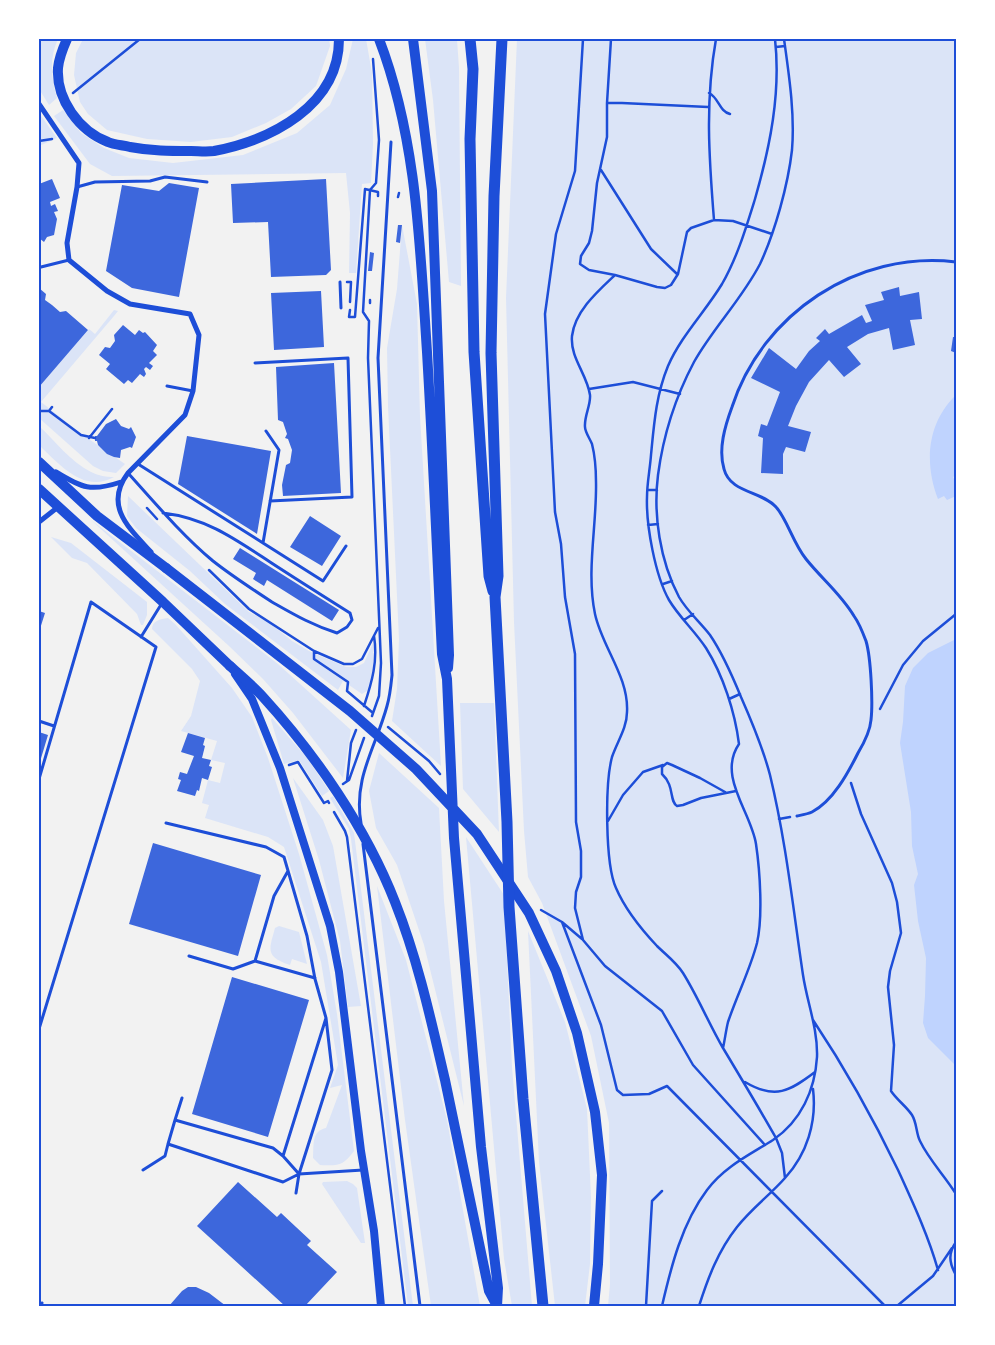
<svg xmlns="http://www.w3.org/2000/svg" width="995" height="1345" font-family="Rubik,sans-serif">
	<rect width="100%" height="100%" fill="#f2f2f2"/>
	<!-- green -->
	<path fill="#dbe4f7" d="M39 39H58C49 58 51 78 57 98L49 105 39 89Z
		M83 39H329L330 46 316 86 291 109 266 123 232 137 191 142 147 139 107 130 88 114 80 102 74 75 76 53Z
		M353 39H366L372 73 373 144 371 183 362 184 356 273H349L350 213 346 173 112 176 90 164 54 116 63 110 81 133 104 148 129 158 173 163 243 155 297 133 330 105 346 69Z
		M425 39H457L459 68 461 286 449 282 433 100Z
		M517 39H956V1306H608L610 1284 609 1123 591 1036 542 903 528 877 524 831 514 622 506 298Z
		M39 113 57 138 39 146Z
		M402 225 417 304 420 416 441 766 392 721 397 689 399 639 388 406 387 348 397 289Z
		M114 310 118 311 114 316 41 402 83 435 125 464 116 473 103 471 93 466 39 418V387L89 329 95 334Z
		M39 426C55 441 71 462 91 472 99 476 106 477 114 477 84 494 59 464 39 445Z
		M128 496 249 612 267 621 292 641 309 651 346 667H356L364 663 373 643C374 660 373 675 367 691L362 694 343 681 338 690 225 604 190 571 136 528 127 516Z
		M91 520 278 664 351 730 343 778 293 713 263 679 229 646Z
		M51 537 71 543 147 602V615L143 625H141L137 614 87 563 72 558Z
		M168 618 175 624 232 688 252 717 268 758 299 854 327 955 337 1014 354 1151C343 1166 338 1166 320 1165L313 1158C314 1146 311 1131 326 1128L342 1085 330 1088 338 1065 321 962 284 847 268 837 205 818 209 805 202 803 208 780 220 783 225 763 211 760 217 741 181 731 191 716 200 681 192 669 152 629C152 621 160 619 168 618Z
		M460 703H494L499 832 463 789Z
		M272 718 308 759 329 791 322 796 299 760 284 764 271 720Z
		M379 753 439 808 444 901 464 1106 424 945 397 865 376 828 369 791Z
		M293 778 323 820 333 846 361 1006 348 1007 340 941 319 860Z
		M333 796 354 833 413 1306H408L351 839 349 829 330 798Z
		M466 837 504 895 512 1067 532 1306H512L504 1259Z
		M377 886 406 960 447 1120 480 1306H431L405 1120Z
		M279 926 299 932 307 964 292 959 290 965C265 957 269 950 275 928Z
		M528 931 565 1022 587 1109 591 1197 590 1264 585 1306H555L539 1162Z
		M347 1181 353 1184 357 1188 365 1243H361L322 1184 323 1182Z"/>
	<!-- water -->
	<path fill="#bfd3fe" d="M956 395V475L953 477 956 483V496L947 500 944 496 938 499C924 463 927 423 956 395Z
		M956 639V1066L928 1038 923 1023 925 996 926 958 918 921 914 885 918 874 912 846 911 812 900 743 903 722 905 686 913 668 928 653Z"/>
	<!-- building -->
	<path fill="#3d67dc" d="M52 179 60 198 50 202 51 206 55 204 58 211 54 212 57 219 54 235 47 237 44 242 39 238V184Z
		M326 179 331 270 326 275 271 277 268 222 233 223 231 184Z
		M169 183 199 188 179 297 132 288 106 271 122 185 159 191Z
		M398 225H402L400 243 396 242Z
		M370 252 374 253 372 271H368Z
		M899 287 900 296 919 292 922 319 910 320 915 345 893 350 889 328 868 334 847 347 861 364 844 377 829 360 809 382 796 406 788 426 811 432 805 452 786 447 783 454V474L761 473 763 438 758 436 761 424 767 426 780 392 751 378 769 348 796 369 809 351 820 341 816 338 825 329 829 334 862 315 866 323 872 321 865 305 884 300 881 292Z
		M39 288 46 294 45 300 52 305 60 312 66 311 88 330 39 387Z
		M321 291 324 347 274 350 271 293Z
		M123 325 135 335 139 330 143 333 145 332 157 345 153 351 157 355 149 363 153 366 150 370 146 367 144 369 146 374 144 377 140 374 132 383 128 380 124 384 106 369 110 364 99 355 105 347 110 348 115 341 114 335Z
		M953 337H956V353L951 351Z
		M334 363 341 493 283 496 282 485 286 465 290 463 292 450 288 439 285 438 287 434 283 422 278 420 276 367Z
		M116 419 121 426 129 429 131 427 136 437 132 448 130 447 121 450 120 458 114 457 107 454 98 445 97 441H95V436H97L106 424Z
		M187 436 271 451 257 534 178 484Z
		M310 516 341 536 322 566 290 547Z
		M240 548 339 610 332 621 267 580 264 586 253 579 256 573 233 559Z
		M39 611 45 613 39 632Z
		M39 732 48 735 39 765Z
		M188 733 205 738 203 745 205 746 202 758 211 760 209 766 212 767 208 780 202 778 199 791 197 790 195 796 177 791 181 780 178 779 180 772 187 774 194 756 181 752Z
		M153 843 261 875 238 956 129 924Z
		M232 977 309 1000 268 1137 192 1114Z
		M238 1182 277 1217 281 1213 311 1241 307 1245 337 1272 305 1306H285L197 1226Z
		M188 1287H196L209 1293 226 1306H169L182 1291Z"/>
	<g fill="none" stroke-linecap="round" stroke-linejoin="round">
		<!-- path -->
		<path stroke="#1d4ed8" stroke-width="2.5" d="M583 39 575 171 556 234 545 314 555 512 561 544 565 597 575 654 576 822 581 851V877L576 892 575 908 583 940 605 966 662 1011 693 1065 765 1145
			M611 39 607 103V137L597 183 592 231 589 243 581 256 580 264 589 270 615 275 657 287 665 288 671 285 678 274 687 232 691 228 714 220
			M716 39C705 101 709 158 714 220L733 221 772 234
			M776 47 785 46
			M73 93 140 39
			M709 93C719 98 719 111 730 114
			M607 103H622L708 107
			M39 141 52 139
			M601 170 651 249 677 274
			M398 197 399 193
			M615 275C598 291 575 311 572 336 570 358 587 374 590 395 591 405 584 416 585 427 585 432 590 439 592 444 595 456 596 469 596 482 597 525 586 571 595 614 602 647 629 677 627 712 627 728 617 742 612 757 605 783 605 864 616 888 625 909 641 929 657 946 666 955 676 962 683 973 698 997 709 1024 723 1048 741 1078 759 1108 776 1138L782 1153 785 1178
			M347 282H351L350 302
			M370 303V300
			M350 310 349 317H355L365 189 378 192V196
			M589 389 633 382 680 394
			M52 407 49 411 81 435 95 438
			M39 411H49
			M89 438 112 409
			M648 490H657
			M147 508 157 519
			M648 525 658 524
			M209 570 249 609 314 651 344 664H353L362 659 378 628
			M663 584 672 581
			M684 620 693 614
			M314 651V659L348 682 347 691 373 713
			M729 699 740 694
			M364 706C372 682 378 661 374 636
			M880 709 903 665 923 641 956 614
			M372 716 379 696 381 663 368 358 369 321 363 312 370 190 376 183 379 140 373 59
			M388 727 429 761 440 774
			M289 765 298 762 324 803 328 801 329 803
			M347 781 351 743 356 730
			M851 783 861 814 892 883 897 902 901 933 890 971 888 987 894 1045 891 1091C897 1100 906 1106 912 1115 917 1123 916 1133 920 1141 929 1160 945 1176 956 1194
			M343 784 349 780 364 738
			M725 792 700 778 672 765 667 763 662 767V774C675 786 669 801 677 806L683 805 701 798 736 791
			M334 812 345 831 347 837 405 1306
			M779 819 790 817
			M608 821 623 795 643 772 663 765
			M541 910 562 922 582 939
			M562 922 601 1025 617 1090 623 1095 649 1094 667 1086 885 1306
			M813 1020C845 1068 873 1118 898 1170 913 1203 928 1235 938 1270
			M723 1048C725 1039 726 1030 728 1022 737 995 750 970 757 943 763 917 760 871 756 844 751 812 717 776 739 744 735 712 723 675 706 648 695 631 679 617 669 600 655 575 646 525 647 497 647 483 650 469 651 455 654 424 656 395 668 366 681 336 705 312 722 284 737 258 746 228 755 199 770 147 781 93 775 39
			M745 1082C775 1100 790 1091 815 1072
			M956 1242C948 1253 949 1263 956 1275
			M646 1306 652 1201 662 1191
			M662 1306C671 1267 682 1223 707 1190 724 1167 749 1155 773 1140 801 1121 815 1090 817 1057 818 1029 807 1002 803 975 793 908 786 841 770 775 763 748 752 722 741 697 732 675 723 654 710 635 700 622 687 611 679 597 660 561 653 515 658 475 663 437 676 396 694 362 713 328 742 299 760 264 775 232 788 185 792 150 795 114 789 75 784 39
			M699 1306C708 1278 718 1251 737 1227 751 1209 770 1195 785 1178 807 1154 817 1122 813 1089
			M897 1306 933 1276 952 1248"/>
		<!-- service -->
		<path stroke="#1d4ed8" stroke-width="3" d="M77 187 95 182 150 181 165 177 207 182
			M41 267 69 260
			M340 282 341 308
			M255 363 348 358 352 497 270 501
			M167 386 193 391
			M138 464 263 543 279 450 266 431
			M128 473C155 503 182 535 213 561 232 576 252 589 272 602 295 615 312 625 337 633L347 627 352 620 350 613C323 596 296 579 270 562 235 539 206 518 163 513
			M263 543 323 581 346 546
			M141 637 162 603
			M39 721 54 726
			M39 779 91 602 156 647 39 1029
			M797 816C802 815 808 814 812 812 833 801 848 773 858 753 864 743 870 732 871 720 873 703 871 658 866 641 863 633 859 623 854 616 841 594 821 578 806 559 793 543 787 519 776 507 762 491 730 493 724 469 718 449 725 426 732 407 762 314 857 250 956 262
			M166 823 266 847 284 857 307 936 315 979 326 1018
			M361 823C353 778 376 747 387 706 390 696 391 685 392 675L378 358 391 142
			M363 844 420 1306
			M288 871 274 896 255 961 315 978
			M189 956 233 969 255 961
			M175 1120 182 1098
			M283 1156 326 1018 332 1070 299 1174 296 1193
			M143 1170 165 1156 168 1144
			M299 1174 283 1156 273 1148 175 1120 168 1144 283 1182 299 1174 363 1170
			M41 1306 42 1303"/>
		<!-- minor -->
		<path stroke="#1d4ed8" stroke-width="5" d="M39 104 79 163 77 187 67 243 69 260 107 291 130 304 190 314 199 335 193 391 185 415 128 473C103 506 130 529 151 552
			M56 472C82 488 91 492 121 482
			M39 522 58 507"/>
		<!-- tertiary -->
		<path stroke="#1d4ed8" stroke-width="8" d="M235 674 252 699 280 768 330 926 339 972 361 1151 374 1231 381 1306"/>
		<!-- primary -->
		<path stroke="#1d4ed8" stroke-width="10" d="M67 39C63 48 59 57 58 68 56 99 79 131 108 142 115 145 123 145 130 147 151 151 170 151 191 151 198 151 206 152 214 151 271 140 339 106 339 39
			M39 462 97 516 166 568
			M39 489 163 602 230 666"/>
		<!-- trunk -->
		<path stroke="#1d4ed8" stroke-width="10" d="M379 39C417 138 420 247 427 352 433 453 437 553 442 654L447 679 454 838 481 1147 498 1288 497 1306
			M413 39 432 191 449 655 448 668
			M166 568 350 711 416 769 477 834 529 913 556 971 577 1033 595 1112 602 1175 598 1264 594 1306
			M230 666C241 676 253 686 263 697 316 755 366 828 395 902 418 960 431 1020 445 1080 460 1151 475 1221 489 1291L497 1306"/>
		<!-- motorway -->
		<path stroke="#1d4ed8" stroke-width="11" d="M470 39 473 69 470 139 474 352 489 576 493 591
			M502 39 494 196 491 353 498 576 495 597 507 822 509 907 523 1099 543 1306"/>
	</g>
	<!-- border -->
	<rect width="995" height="1345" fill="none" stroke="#ffffff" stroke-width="80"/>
	<rect x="40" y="40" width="915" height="1265" fill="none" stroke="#1d4ed8" stroke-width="2"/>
</svg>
